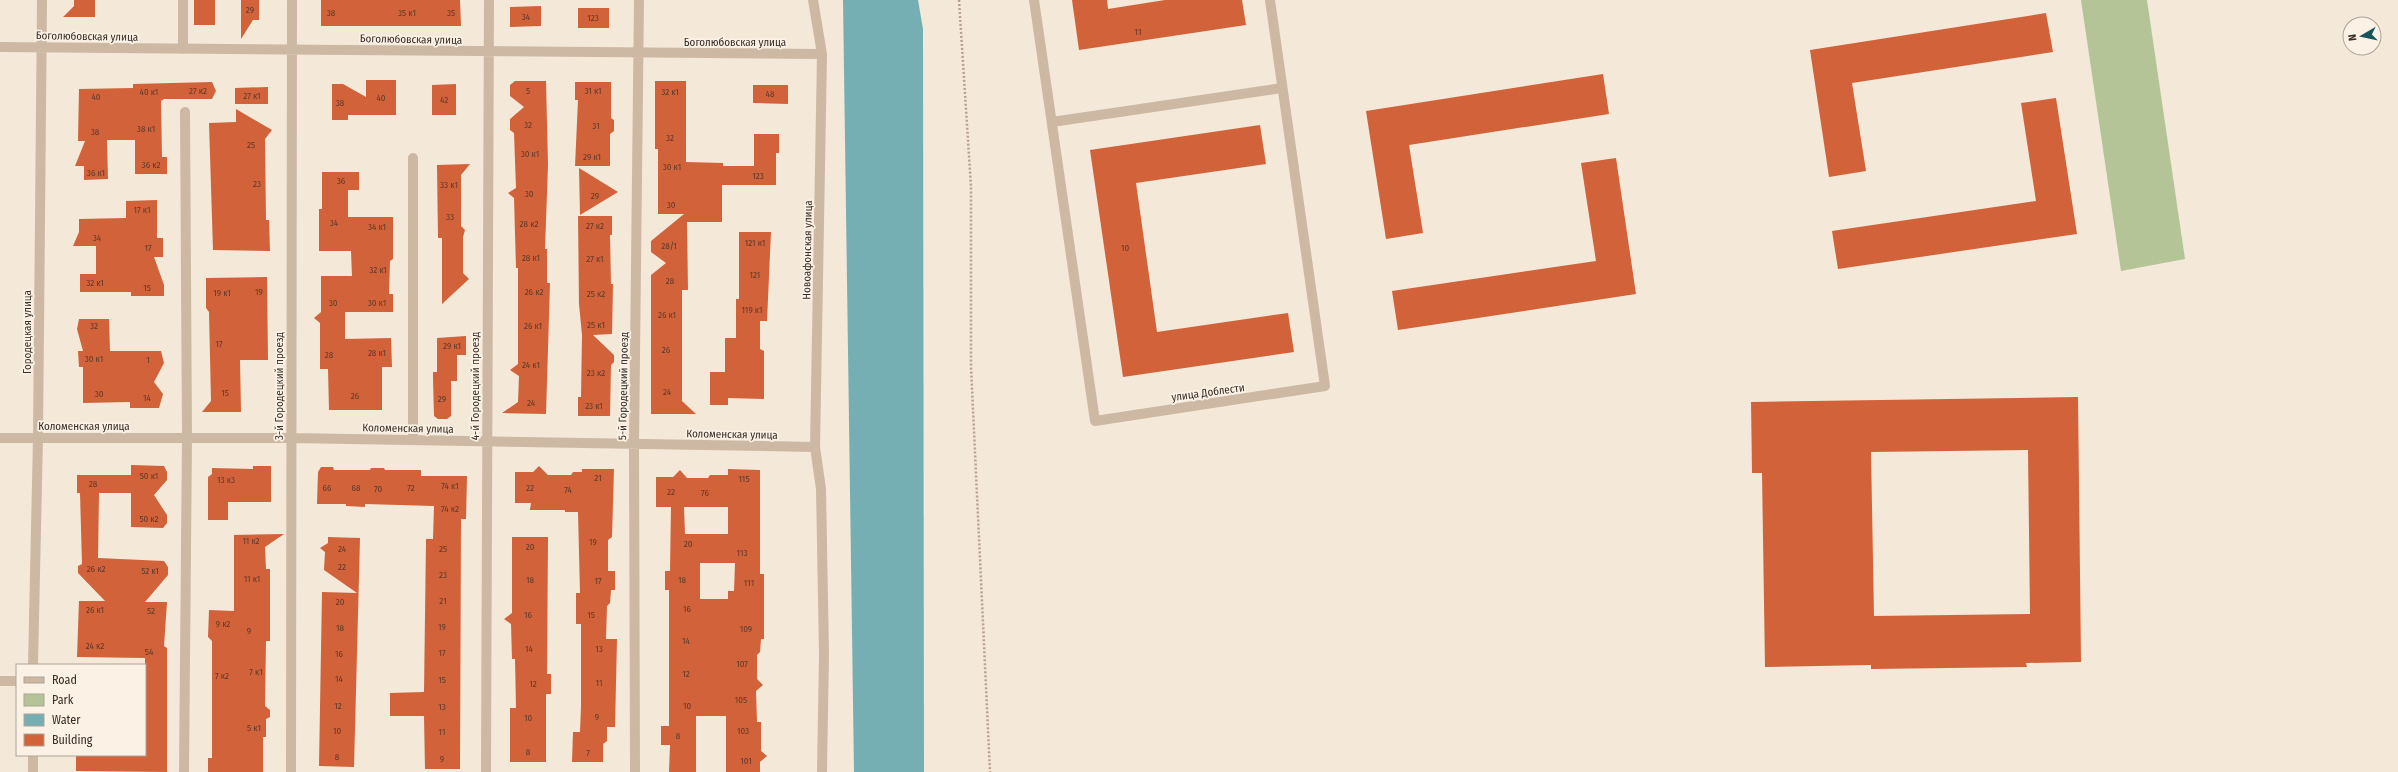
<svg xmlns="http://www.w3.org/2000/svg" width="2398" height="772" font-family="'Fira Sans Condensed',sans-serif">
	<rect width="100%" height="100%" fill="#f4e8d9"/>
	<!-- green -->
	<path fill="#b4c497" d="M2081 0H2147L2185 259 2121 271Z"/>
	<!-- water -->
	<path fill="#75afb3" d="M843 0H918L923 29 924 772H854Z"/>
	<!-- building -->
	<path fill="#d26239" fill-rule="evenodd" d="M74 0H95V17H63L74 6Z
		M194 0H215V25H194Z
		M241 0H259V20H253L241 39Z
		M321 0H460L461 26H321Z
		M1072 0H1107L1108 9 1165 0H1242L1246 25 1079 50Z
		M541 6V26L510 27V7Z
		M578 8H609V28H578Z
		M2046 13 2053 52 1852 83 1866 171 1829 177 1810 50Z
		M1603 74 1609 114 1409 145 1423 233 1386 239 1366 111Z
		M366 80H396V115H348V120H332V84H343L366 97Z
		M515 81H546L548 165 545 249H547V283H550L546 414 502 413 518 402 519 376 510 370 518 364V268H516L514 198 508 193 516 188 514 133 510 130V119L524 107 510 96V85Z
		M655 81H686V162L723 163V166H754V134H779V153H776V185H722V222H687L688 290H682V401L696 414H651V275L666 263 651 252V241L684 214H658V149H655Z
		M212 82 216 91 212 99H164L161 101 162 157H167V174H135V140H107L108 179 84 180V166H75L85 141H78L79 89 133 88V84Z
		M575 82H611V118L614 120V131L610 134V166H575L578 100H575Z
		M456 84V115H432V85Z
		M753 85H788V104L753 103Z
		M268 87V104H235V88Z
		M2056 98 2077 234 1838 269 1832 231 2036 201 2021 103Z
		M236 109 272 130 265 139 266 220H269L270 251 213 250 209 123 236 122Z
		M1260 125 1266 164 1136 183 1157 332 1288 313 1294 352 1123 377 1090 150Z
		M1616 158 1636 294 1398 330 1392 291 1596 261 1581 163Z
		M470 164 461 175V226L465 230 463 237V273L469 279 442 304V238H438L437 165Z
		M579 168 618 192 580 215Z
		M322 172H359V190H348V217H393V259L390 261 389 294H393V312H345V339L391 338 392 367H382V410H329L328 369H320V323L314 318 321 312V276H352L351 251H319V209H322Z
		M157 200V238H163V257H154L164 285V296H131V292H80V274H96V246H73L79 232V219L126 218V201Z
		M578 216H612V235H610L611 284H613L612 334 593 335 614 355V362L611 365 610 416H578V397H581L582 335 579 304Z
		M739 232H771L767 321H760V349L764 351V399L728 398V405H710V372H725V338H736V299H739Z
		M267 277 268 360H240L241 412H202L211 401 209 312 206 308V278Z
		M79 319H109L110 351H161L164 363 154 382 163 394 159 408H130V402L83 403V367H79L78 351H83L77 329Z
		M466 336V355H457V381H451V416L447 419H438L434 416 433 379V372H437V338Z
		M2078 397 2081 662 2026 663 2027 667 1871 669V665L1765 667 1762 473H1752L1751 402ZM2028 450 2030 614 1874 616 1871 452Z
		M131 465 164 466 167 472V480L154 495 167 515V523L163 528 131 527V493H99L98 558 164 561 168 567V575L145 602H167L164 646 167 648V772L76 771V755H145V658L77 657 79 601H105L78 573V566L82 564 80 493H77V475H131Z
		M253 466H271V502H228V520H208V477L212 474V468L253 469Z
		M539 466 548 475H571L573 472H582V469H614L612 537 608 540V571H615V590H611L610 603 607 606 606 639H617L615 727H607V741L603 744V762H572L573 732H580L581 707V624H576V593H580L578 512H565V510H530L531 503H515V472H533Z
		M321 467H333L334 470H370L371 468H384L385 470H421V476H467L466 519H461L460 769H425L424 716H390V693L424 692 426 539H433L434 506 365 504V507L346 506V504H317L318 472Z
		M728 469 760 470V574H764V639H761L760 652 757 655V679L763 685 756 691 757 722H761V751L767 756 760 762V772H726V716H696V772H669L670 745H661V726H669V590H665V571H670L671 507H656V477H673L680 470 687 478H708L710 475H728ZM684 507H728V534H685ZM700 563H735L734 591H728V599H700Z
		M284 534 265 547 266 569H270V641H266L265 706 270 710V717L266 719V737H263V772H208V758H212V641L208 637 209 610 234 611V535Z
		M328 537 360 538 354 767 319 766 322 592 357 593 324 570 325 552 320 548 328 543Z
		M512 537H548L547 674H551V694H546V762H510V708H516L515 659H512L511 624 504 619 512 613Z"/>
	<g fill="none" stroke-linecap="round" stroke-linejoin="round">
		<!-- path -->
		<path stroke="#b9a18d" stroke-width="2.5" stroke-dasharray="2 2" stroke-linecap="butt" d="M959 0 971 187V367L990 772"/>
		<!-- minor -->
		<path stroke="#cdb8a3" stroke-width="10" d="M183 0V49
			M813 0 822 54 815 447 821 489 824 654 822 772
			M1034 0 1095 421 1325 386 1270 0
			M0 47 822 54
			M1052 122 1282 88
			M413 158V440
			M0 438H291L815 447
			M33 665 38 438 42 0
			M0 681H17
			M33 755V772
			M184 772 187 438 185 112
			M291 772 292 0
			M486 772 489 0
			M635 772 634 444 639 0"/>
	</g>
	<g text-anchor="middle" stroke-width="3.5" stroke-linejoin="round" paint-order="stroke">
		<!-- number labels -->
		<g font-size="9" fill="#5e3a2b">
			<text x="250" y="13">29</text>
			<text x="331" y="16">38</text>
			<text x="407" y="16">35 к1</text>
			<text x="451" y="16">35</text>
			<text x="526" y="20">34</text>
			<text x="593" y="21">123</text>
			<text x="1138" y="35">11</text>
			<text x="198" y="94">27 к2</text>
			<text x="528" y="94">5</text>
			<text x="593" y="94">31 к1</text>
			<text x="149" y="95">40 к1</text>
			<text x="670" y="95">32 к1</text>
			<text x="770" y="97">48</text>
			<text x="252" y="99">27 к1</text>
			<text x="96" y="100">40</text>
			<text x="381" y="101">40</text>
			<text x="444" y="103">42</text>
			<text x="340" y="106">38</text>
			<text x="528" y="128">32</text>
			<text x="596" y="129">31</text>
			<text x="146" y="132">38 к1</text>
			<text x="95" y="135">38</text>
			<text x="670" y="141">32</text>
			<text x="251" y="148">25</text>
			<text x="530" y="157">30 к1</text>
			<text x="592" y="160">29 к1</text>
			<text x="151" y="168">36 к2</text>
			<text x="672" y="170">30 к1</text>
			<text x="96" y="176">36 к1</text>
			<text x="758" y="179">123</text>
			<text x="341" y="184">36</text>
			<text x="257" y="187">23</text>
			<text x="449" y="188">33 к1</text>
			<text x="529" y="197">30</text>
			<text x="595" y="199">29</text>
			<text x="671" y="208">30</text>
			<text x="142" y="213">17 к1</text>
			<text x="450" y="220">33</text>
			<text x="334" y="226">34</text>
			<text x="529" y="227">28 к2</text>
			<text x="595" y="229">27 к2</text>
			<text x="377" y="230">34 к1</text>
			<text x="97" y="241">34</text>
			<text x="755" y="246">121 к1</text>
			<text x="669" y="249">28/1</text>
			<text x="148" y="251">17</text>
			<text x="1125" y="251">10</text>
			<text x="531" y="261">28 к1</text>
			<text x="595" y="262">27 к1</text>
			<text x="378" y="273">32 к1</text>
			<text x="755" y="278">121</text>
			<text x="670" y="284">28</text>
			<text x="95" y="286">32 к1</text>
			<text x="147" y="291">15</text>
			<text x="259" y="295">19</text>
			<text x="534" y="295">26 к2</text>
			<text x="222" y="296">19 к1</text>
			<text x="596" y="297">25 к2</text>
			<text x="333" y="306">30</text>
			<text x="377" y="306">30 к1</text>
			<text x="752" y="313">119 к1</text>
			<text x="667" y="318">26 к1</text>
			<text x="596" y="328">25 к1</text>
			<text x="94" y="329">32</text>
			<text x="533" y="329">26 к1</text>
			<text x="219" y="347">17</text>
			<text x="452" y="349">29 к1</text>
			<text x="666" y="353">26</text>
			<text x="377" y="356">28 к1</text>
			<text x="329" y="358">28</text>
			<text x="94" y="362">30 к1</text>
			<text x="148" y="363">1</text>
			<text x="531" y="368">24 к1</text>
			<text x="596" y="376">23 к2</text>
			<text x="667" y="395">24</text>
			<text x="225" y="396">15</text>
			<text x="99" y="397">30</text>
			<text x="355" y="399">26</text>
			<text x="147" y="401">14</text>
			<text x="442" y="402">29</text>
			<text x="531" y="406">24</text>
			<text x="594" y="409">23 к1</text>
			<text x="149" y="479">50 к1</text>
			<text x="598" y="481">21</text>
			<text x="744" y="482">115</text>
			<text x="226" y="483">13 к3</text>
			<text x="93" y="487">28</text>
			<text x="450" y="489">74 к1</text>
			<text x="327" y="491">66</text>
			<text x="356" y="491">68</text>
			<text x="411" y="491">72</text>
			<text x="530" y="491">22</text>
			<text x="378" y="492">70</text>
			<text x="568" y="493">74</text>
			<text x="671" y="495">22</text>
			<text x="705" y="496">76</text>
			<text x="450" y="512">74 к2</text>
			<text x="149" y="522">50 к2</text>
			<text x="251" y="544">11 к2</text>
			<text x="593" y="545">19</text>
			<text x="688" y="547">20</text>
			<text x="530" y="550">20</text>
			<text x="342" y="552">24</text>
			<text x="443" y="552">25</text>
			<text x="742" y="556">113</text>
			<text x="342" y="570">22</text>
			<text x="96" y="572">26 к2</text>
			<text x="150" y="574">52 к1</text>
			<text x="443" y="578">23</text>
			<text x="252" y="582">11 к1</text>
			<text x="530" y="583">18</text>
			<text x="682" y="583">18</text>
			<text x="598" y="584">17</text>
			<text x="749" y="586">111</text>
			<text x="443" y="604">21</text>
			<text x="340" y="605">20</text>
			<text x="687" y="612">16</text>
			<text x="95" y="613">26 к1</text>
			<text x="151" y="614">52</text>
			<text x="528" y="618">16</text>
			<text x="591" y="618">15</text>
			<text x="223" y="627">9 к2</text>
			<text x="442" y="630">19</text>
			<text x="340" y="631">18</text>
			<text x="746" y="632">109</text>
			<text x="249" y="634">9</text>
			<text x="686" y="644">14</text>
			<text x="95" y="649">24 к2</text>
			<text x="529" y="652">14</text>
			<text x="599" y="652">13</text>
			<text x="149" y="655">54</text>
			<text x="442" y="656">17</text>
			<text x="339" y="657">16</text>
			<text x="742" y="667">107</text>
			<text x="256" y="675">7 к1</text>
			<text x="686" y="677">12</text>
			<text x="222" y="679">7 к2</text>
			<text x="339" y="682">14</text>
			<text x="442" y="683">15</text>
			<text x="599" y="686">11</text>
			<text x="533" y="687">12</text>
			<text x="741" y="703">105</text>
			<text x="338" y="709">12</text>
			<text x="687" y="709">10</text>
			<text x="442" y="710">13</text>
			<text x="597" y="720">9</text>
			<text x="528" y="721">10</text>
			<text x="254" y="731">5 к1</text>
			<text x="337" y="734">10</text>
			<text x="743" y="734">103</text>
			<text x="442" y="735">11</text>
			<text x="678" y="739">8</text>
			<text x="528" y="755">8</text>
			<text x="588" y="756">7</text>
			<text x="337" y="760">8</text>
			<text x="442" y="762">9</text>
			<text x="746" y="764">101</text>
		</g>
		<!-- street labels -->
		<g font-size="11" fill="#372c26" stroke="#fbf2e5">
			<text transform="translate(87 36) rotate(1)" y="4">Боголюбовская улица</text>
			<text transform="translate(411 39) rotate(1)" y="4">Боголюбовская улица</text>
			<text x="735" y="46">Боголюбовская улица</text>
			<text transform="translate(807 250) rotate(-89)" y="4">Новоафонская улица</text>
			<text transform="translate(27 332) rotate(-90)" y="4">Городецкая улица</text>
			<text transform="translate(279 386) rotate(-90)" y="4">3-й Городецкий проезд</text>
			<text transform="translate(475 386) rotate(-90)" y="4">4-й Городецкий проезд</text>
			<text transform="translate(623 386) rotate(-89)" y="4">5-й Городецкий проезд</text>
			<text transform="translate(1208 392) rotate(-8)" y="4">улица Доблести</text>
			<text x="84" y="430">Коломенская улица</text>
			<text transform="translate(408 428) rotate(1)" y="4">Коломенская улица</text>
			<text transform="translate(732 434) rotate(1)" y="4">Коломенская улица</text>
		</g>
	</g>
	<!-- legend -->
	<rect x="16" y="664" width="130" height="92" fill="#fbf2e5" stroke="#ada399"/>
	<rect x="24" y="677" width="20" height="6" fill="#cdb8a3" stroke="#ada399"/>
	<text x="52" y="684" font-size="12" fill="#372c26">Road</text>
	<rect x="24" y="694" width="20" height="12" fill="#b4c497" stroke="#ada399"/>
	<text x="52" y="704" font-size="12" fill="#372c26">Park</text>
	<rect x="24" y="714" width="20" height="12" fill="#75afb3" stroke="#ada399"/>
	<text x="52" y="724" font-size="12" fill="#372c26">Water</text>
	<rect x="24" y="734" width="20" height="12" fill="#d26239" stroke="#ada399"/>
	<text x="52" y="744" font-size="12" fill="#372c26">Building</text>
	<!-- north arrow -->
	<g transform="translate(2362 36) rotate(261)"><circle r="19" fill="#fbf2e5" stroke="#ada399"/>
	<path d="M0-3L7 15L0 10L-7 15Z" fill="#18565d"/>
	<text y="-6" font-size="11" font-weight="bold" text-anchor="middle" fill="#372c26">N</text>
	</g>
</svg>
